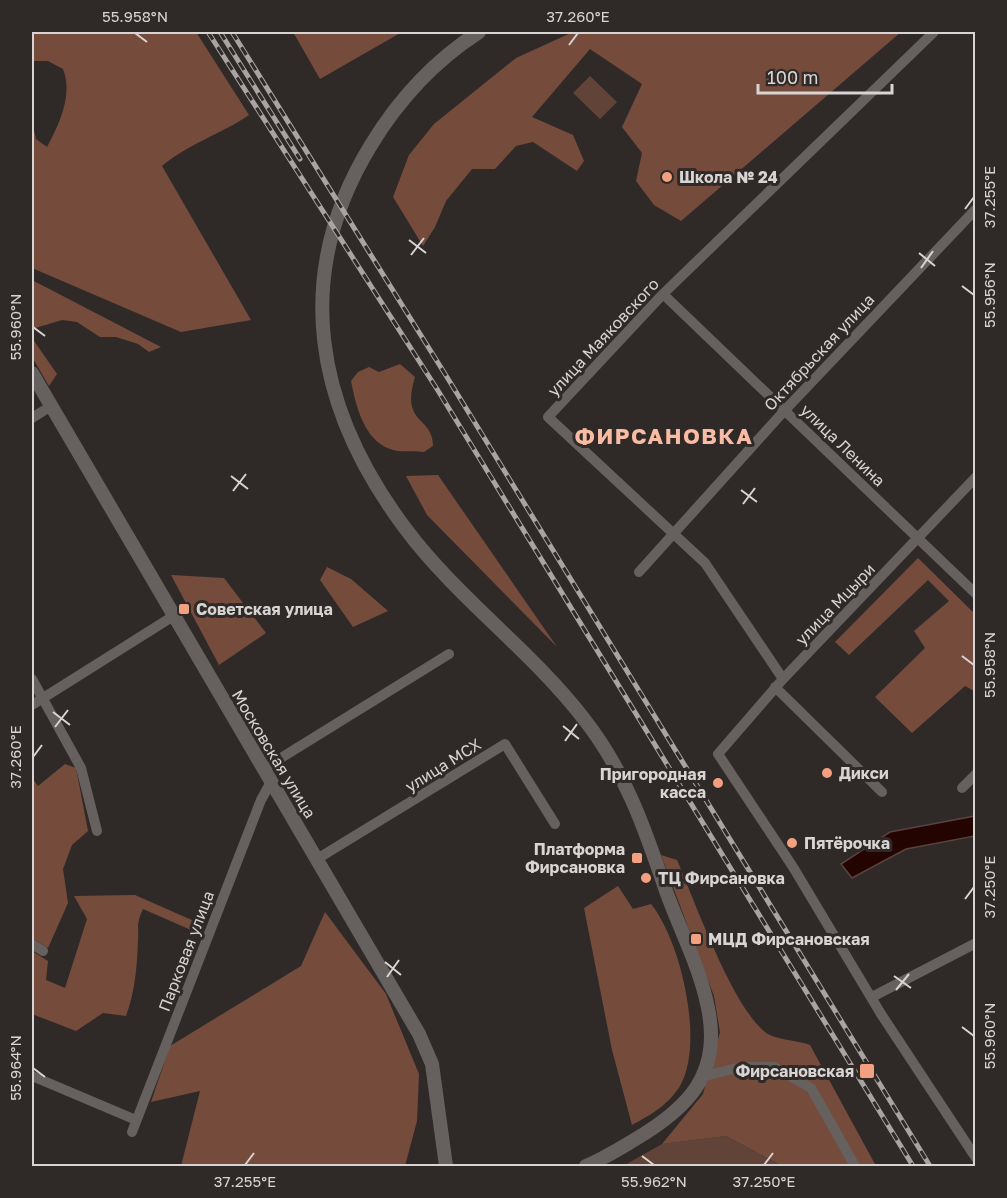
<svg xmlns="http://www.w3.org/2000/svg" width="1007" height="1198" font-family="'Golos Text',sans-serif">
	<rect width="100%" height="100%" fill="#2f2a28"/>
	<!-- green -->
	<path fill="#624337" d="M590 76 617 102 600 119 573 93Z
		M726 1136 782 1166H623L662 1144Z"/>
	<!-- forest -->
	<path fill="#754c3c" d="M32 32H196L249 115C221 134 188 144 162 166L251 320 181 332 32 268V122L36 139 47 147C60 123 73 94 63 69L48 61H32Z
		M293 32H402L320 79Z
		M573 32H901L681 221 654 205 636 181 642 153 622 127 642 84 590 49 532 117 573 135 584 161 577 171 533 142 516 146 495 169H472L446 201 435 227 423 246 393 197 409 155 434 124 516 58Z
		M32 280 161 347 149 352 138 344 116 337H100L77 322 62 320 32 329Z
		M32 338 57 374 49 386 32 357Z
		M400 364 415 377C400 426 433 415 433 446L424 452C413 450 401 453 390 449 364 440 356 406 351 381L358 372 369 367 379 372Z
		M438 475 557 647 427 515 406 476Z
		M918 558 975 614 976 692 965 686 912 733 875 697 925 648 914 631 949 601 928 580 849 655 835 642Z
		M327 567 351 579 388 611 353 627 320 580Z
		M171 575 224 578 266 633 219 665Z
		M65 764 76 768 88 831 72 845 63 869 68 903 48 948 32 938V778L38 786Z
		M661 855 677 860C695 902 732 1006 765 1032 775 1040 797 1040 810 1045L876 1166H782L726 1136 662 1144 703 1094 720 1032 714 996Z
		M618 886 633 909 651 904C681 941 704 1041 681 1084 670 1104 652 1114 632 1125L612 1050 584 908Z
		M135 895 194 921 191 930 143 909C136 924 139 926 138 941 137 967 135 992 126 1016L103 1013 76 1031 32 1014V951L48 961 46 980 65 988 87 919 74 896Z
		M325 912 386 994 419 1074 417 1121 405 1166H181L200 1091 151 1102 170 1046 301 966Z"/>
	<!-- water -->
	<path fill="#240400" stroke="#5a423f" stroke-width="1.5" d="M975 816V836L906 849 852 878 841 864 890 832Z"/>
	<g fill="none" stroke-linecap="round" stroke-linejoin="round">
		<!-- minor -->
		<path stroke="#66605e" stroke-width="10" d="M663 294 976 594
			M32 418 51 406
			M976 477 783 679 718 754 793 867 881 1014 976 1158
			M639 572 785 410 976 209
			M32 679 81 768 97 831
			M783 679 705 563 548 417 663 294 934 32
			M775 687 882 792
			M32 705 175 615
			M262 766H268L449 654
			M962 788 976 774
			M317 859 505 744 555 824
			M32 944 43 951
			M872 997 976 943
			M32 1076 136 1120
			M701 1077 741 1067H774L811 1088 855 1166
			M132 1132 261 800 271 782"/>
		<!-- tertiary -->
		<path stroke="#66605e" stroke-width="14" d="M479 32C434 61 399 99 371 145 290 277 316 409 405 528 457 598 531 650 584 719 625 771 645 829 666 891 680 930 700 967 708 1008 722 1075 687 1109 634 1140 619 1149 603 1159 586 1166
			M32 373 419 1034 432 1064 446 1166"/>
		<!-- rail casing -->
		<g stroke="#a8a4a3" stroke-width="5">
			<path id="rail" d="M208 32 437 389 913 1166
				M220 32 300 159
				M232 32 450 382 930 1166"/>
		</g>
		<!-- rail -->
		<use href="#rail" stroke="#2f2a28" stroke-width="3" stroke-dasharray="9" stroke-linecap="butt"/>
	</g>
	<!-- ticks -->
	<path fill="none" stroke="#d7d4d3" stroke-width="2" d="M135 33 147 42M569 45 578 33M965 209 974 197M409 240 426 253M919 253 935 266M411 255 424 238M921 268 933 251M962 286 974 295M33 327 45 336M231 476 248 489M741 490 757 502M233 491 246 474M743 504 755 488M962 656 974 665M53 712 70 725M563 726 579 739M55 727 68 710M565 741 577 724M33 757 42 745M965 899 974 887M385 962 401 975M894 976 911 988M387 977 399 960M896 990 909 974M962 1027 974 1036M33 1068 45 1077M642 1156 654 1165M245 1165 254 1153M764 1165 773 1153"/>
	<!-- markers -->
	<g fill="#f2a080" stroke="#2f2a28" stroke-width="2">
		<circle cx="667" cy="177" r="6"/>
		<rect x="178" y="603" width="12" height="12" rx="3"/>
		<circle cx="827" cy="773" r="6"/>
		<circle cx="718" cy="783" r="6"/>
		<circle cx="792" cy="843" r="6"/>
		<rect x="631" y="852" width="12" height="12" rx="3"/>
		<circle cx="646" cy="878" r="6"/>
		<rect x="690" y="933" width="12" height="12" rx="3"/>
		<rect x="859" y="1063" width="16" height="16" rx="3"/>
	</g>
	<g text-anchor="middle" stroke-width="6" stroke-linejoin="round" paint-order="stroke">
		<!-- poi labels -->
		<g font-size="16" font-weight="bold" fill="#d7d4d3" stroke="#2f2a28" text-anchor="start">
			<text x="679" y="183">Школа № 24</text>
			<text x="196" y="615">Советская улица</text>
			<text x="839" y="779">Дикси</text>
			<text x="706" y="780" text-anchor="end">Пригородная<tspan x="706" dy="18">касса</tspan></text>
			<text x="804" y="849">Пятёрочка</text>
			<text x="625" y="855" text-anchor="end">Платформа<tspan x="625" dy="18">Фирсановка</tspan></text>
			<text x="658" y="884">ТЦ Фирсановка</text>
			<text x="708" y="945">МЦД Фирсановская</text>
			<text x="854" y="1077" text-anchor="end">Фирсановская</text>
		</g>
		<!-- street labels -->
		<g font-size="16" fill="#d7d4d3" stroke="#2f2a28">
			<text transform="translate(603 337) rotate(-47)" y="6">улица Маяковского</text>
			<text transform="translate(819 352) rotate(-47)" y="6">Октябрьская улица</text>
			<text transform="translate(843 445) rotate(44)" y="6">улица Ленина</text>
			<text transform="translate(835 604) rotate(-46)" y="6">улица Мцыри</text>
			<text transform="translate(274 754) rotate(59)" y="6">Московская улица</text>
			<text transform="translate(443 765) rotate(-32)" y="6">улица МСХ</text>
			<text transform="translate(186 951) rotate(-69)" y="6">Парковая улица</text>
		</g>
		<!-- district labels -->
		<g font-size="22" font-weight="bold" letter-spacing="1.5" fill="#f9bba3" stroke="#2f2a28">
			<text x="664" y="444">ФИРСАНОВКА</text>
		</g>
	</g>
	<!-- border -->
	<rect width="1007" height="1198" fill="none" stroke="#2f2a28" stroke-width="66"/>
	<!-- scale -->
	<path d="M758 84v9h134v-9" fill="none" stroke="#d7d4d3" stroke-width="3"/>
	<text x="767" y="84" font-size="18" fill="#d7d4d3" stroke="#2f2a28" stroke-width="4.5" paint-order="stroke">100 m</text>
	<rect x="33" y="33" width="941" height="1132" fill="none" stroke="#d7d4d3" stroke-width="2"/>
	<g font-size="15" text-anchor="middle" fill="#d7d4d3">
		<text x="135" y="22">55.958°N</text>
		<text x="578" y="22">37.260°E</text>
		<text transform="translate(990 197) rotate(-90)" y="5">37.255°E</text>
		<text transform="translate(990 295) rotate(-90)" y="5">55.956°N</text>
		<text transform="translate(16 327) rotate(-90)" y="5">55.960°N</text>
		<text transform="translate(990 665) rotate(-90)" y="5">55.958°N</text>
		<text transform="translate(16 757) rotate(-90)" y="5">37.260°E</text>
		<text transform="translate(990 887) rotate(-90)" y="5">37.250°E</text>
		<text transform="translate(990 1036) rotate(-90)" y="5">55.960°N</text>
		<text transform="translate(16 1068) rotate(-90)" y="5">55.964°N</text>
		<text x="245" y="1187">37.255°E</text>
		<text x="654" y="1187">55.962°N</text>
		<text x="764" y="1187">37.250°E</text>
	</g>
</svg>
